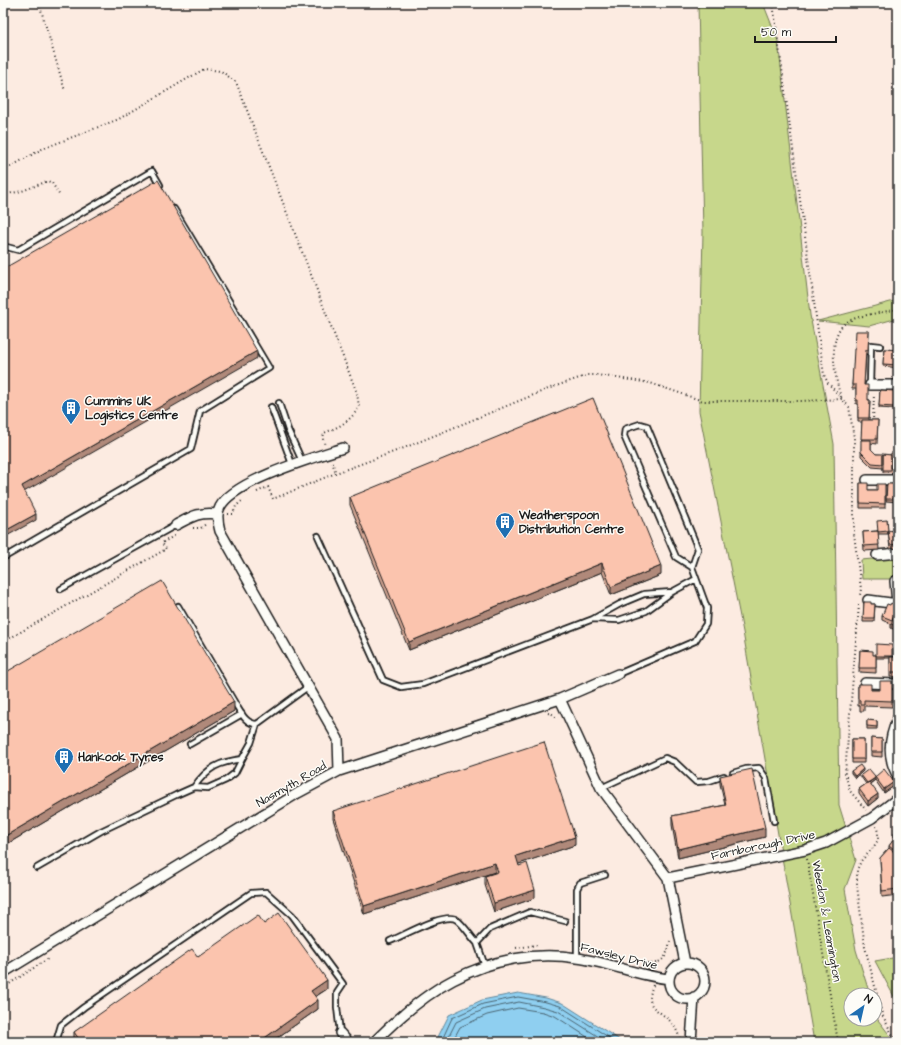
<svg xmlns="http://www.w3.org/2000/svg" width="901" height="1045" font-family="'Architects Daughter',sans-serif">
	<rect width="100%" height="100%" fill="#fcebe1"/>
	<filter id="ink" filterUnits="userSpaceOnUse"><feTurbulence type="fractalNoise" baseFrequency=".025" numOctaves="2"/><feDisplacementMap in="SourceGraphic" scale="8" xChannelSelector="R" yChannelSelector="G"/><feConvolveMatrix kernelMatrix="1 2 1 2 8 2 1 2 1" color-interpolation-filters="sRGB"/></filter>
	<g filter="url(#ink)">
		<!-- green -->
		<path fill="#c7d78b" stroke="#727a54" d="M698 3H763L778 41 810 315 834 444 839 805 856 860 845 889 856 950 870 995H851V1019H875V1010L878 1020 895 1042H814L743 632 699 411 703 232Z
			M898 300V318L869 326 818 321Z
			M896 557 897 579H862L861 560Z
			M898 957V1004L875 961Z"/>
		<!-- water -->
		<path fill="#8fcff0" stroke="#61879b" d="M518 993 546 998 562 1003 623 1042H437V1039L449 1015 482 1000Z"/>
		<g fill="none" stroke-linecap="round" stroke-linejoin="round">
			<!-- shore -->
			<path stroke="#4a6471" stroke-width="1" d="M441 1042 452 1018 483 1004 518 997 546 1002 560 1006 616 1042
				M446 1042 456 1022 485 1009 519 1002 544 1007 558 1011 607 1042
				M452 1042 460 1027 487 1015 518 1008 543 1012 555 1016 595 1042"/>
			<!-- service casing -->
			<g stroke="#1c1c1c" stroke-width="8">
				<path id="service" d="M3 246 18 250 152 171 160 185
					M870 385 871 345 880 346
					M279 403 288 430 302 461
					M271 407 292 464
					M318 536 383 680 401 687 423 684 593 619
					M3 558 191 449 200 411 269 368 174 209
					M61 589 176 525
					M672 592 644 594 620 604 593 619 619 620 646 611 672 592 696 579
					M178 606 236 705C241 713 246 724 257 724L309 686
					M618 674 695 641 706 624 707 608 692 567 676 557 624 436 625 429 640 424 647 426 698 549 692 567
					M190 744 242 714
					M733 773 746 769 759 768 766 778 774 821
					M194 787C208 767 219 762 242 759
					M601 788 665 758 675 762 696 782 709 781 724 776
					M37 868 101 831 176 795 194 787 208 788 226 780 235 773 242 759 251 743 257 724
					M390 941C403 936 446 911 457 920 464 925 471 937 477 943
					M577 958V889L580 883 605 875
					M485 966 477 943 490 929 530 912 565 921
					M56 1042 61 1025 84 1007 251 893 266 892 292 915 343 984 337 993V1007L340 1033"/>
			</g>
			<!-- minor casing -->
			<g stroke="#1c1c1c" stroke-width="12">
				<path id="minor" d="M870 385H898
					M867 480H898
					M176 525C193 516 198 512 218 514
					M877 555 898 553
					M895 581 897 603
					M868 600 898 604
					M865 683 898 684
					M560 699 601 788 668 878 685 963
					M898 718C892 731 888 748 892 762 893 767 896 772 898 777
					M339 771 338 739 220 531C218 523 216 514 220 507 233 481 315 457 343 448
					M668 878 805 850 826 843 872 818 898 798
					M669 981a18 18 0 1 1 36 0a18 18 0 1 1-36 0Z
					M3 973 298 793 339 771 560 699 618 674
					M340 1033 348 1042
					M374 1042C396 1020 426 994 453 980 491 960 535 951 577 958 608 962 638 976 669 979
					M691 1042 694 997"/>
			</g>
			<!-- path -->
			<path stroke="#1c1c1c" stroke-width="2" stroke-dasharray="1 3" stroke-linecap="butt" d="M39 3 65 91
				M773 3 824 375 828 383 849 407 854 438V534L861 589 860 595
				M3 171 42 149 119 119 204 69 221 71 236 82 357 393 359 407C351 421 339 427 324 433L323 439 325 445
				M3 195 22 191 48 181 52 183 60 196
				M841 397C835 379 826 334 847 322 861 314 882 313 898 309
				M873 422 874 394
				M332 462 336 473
				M257 492 268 487 273 499 336 473 399 450 553 387 588 375H597L650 383 703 401H802L842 399
				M228 514H233L236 506 243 500
				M193 528H201L207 523
				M859 605 845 773 850 791 866 810
				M3 642 166 549 162 543 176 535
				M548 713 552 714 558 719
				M876 826 878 832V840L873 848 861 861 857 870V886L865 947 882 1014 892 1034 898 1040
				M807 859 838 1042
				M516 948 537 945
				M647 964C664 964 667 956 670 941
				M653 985C644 1010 657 1007 671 1022 676 1028 679 1035 681 1042
				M3 988 49 958"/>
			<!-- service -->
			<use href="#service" stroke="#fdfcf7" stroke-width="4.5"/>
			<!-- minor -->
			<use href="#minor" stroke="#fdfcf7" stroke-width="9"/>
		</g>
		<!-- wall -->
		<path fill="#d8a996" stroke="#1c1c1c" d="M869 331 868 354H866L864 385 868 400H870L869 420H878L877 444 871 443V449L876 454 891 455 898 453V473L883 472V468L872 467 861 456 862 422H858V404H856V389H852V385L855 349Z
			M884 349 898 350V368L883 366Z
			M880 390 895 391 894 409 879 408Z
			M898 482V502L886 501 887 484H895Z
			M860 483 868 490H877L885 484V508H860Z
			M350 497 661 575 611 595 602 572 409 650 350 505Z
			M887 520 888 534H878L879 550 864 551 863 532 877 531Z
			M898 530V548L890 549 888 531Z
			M864 602 871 604H875L874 622H863Z
			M898 606V631L891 628V624L882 620V616L897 608Z
			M860 650 873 655 898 657V677H890V658H876V673L859 672Z
			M3 674 234 711 7 844 3 837Z
			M892 681V707L864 706V711H860V706H858V684L871 690H880Z
			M867 720 877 721V729H867Z
			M871 738 882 739V757L871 756Z
			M852 739H864V763H852Z
			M851 771H863L855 778 851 773Z
			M861 775 875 776 894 786 884 793 875 780 870 784 878 798 868 806 859 793V789L866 784 861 777Z
			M720 776 765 837 678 858 672 825V816L725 805 720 784Z
			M333 811 575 845 518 864 535 898 494 912 485 885V876L495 873V872L364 914 333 819Z
			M898 825V895L882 897 880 858 889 848V846L894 839V834L895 832V828Z
			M264 924 327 989 315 997 318 1009 271 1042H75L74 1040V1032L198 957Z"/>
		<!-- shaded-wall -->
		<path fill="#b0897a" stroke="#1c1c1c" d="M257 351V358L22 493V486Z
			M36 514V520L3 538V532Z
			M602 563V572L409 650V642Z
			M661 566V575L611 595V587Z
			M234 702V711L7 844V835Z
			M863 769V771L855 778V776Z
			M875 778V780L867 786V784Z
			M894 782V786L884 793V789Z
			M878 794V798L868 806V801Z
			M765 828V837L678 858V849Z
			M575 837V845L516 865V856Z
			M495 863V872L364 914V906Z
			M535 890V898L494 912V903Z
			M327 980V989L311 999V991Z
			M318 1000V1009L271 1042H259Z"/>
		<!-- building -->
		<path fill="#fbc4ae" stroke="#1c1c1c" d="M158 180 257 351 22 486 36 514 3 532V269Z
			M856 331H869L868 350H866L864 385H868V400H870L869 418H858V400H856V385H852L854 349H855Z
			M884 349 898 350V365L883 364Z
			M880 390 895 391 894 407 879 406Z
			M593 398 661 566 611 587 602 563 409 642 350 497Z
			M862 420H878L877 439H861Z
			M861 440H871V449L876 454H883V464L872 463 861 452Z
			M891 453H898V468H891Z
			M883 454 891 455V470H883Z
			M896 482H898V498L894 497Z
			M860 483H868V490H877V484H885V504L860 503Z
			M887 484H895L894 499H886Z
			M887 520 888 531 878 532 877 521Z
			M898 530V544L890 545 888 531Z
			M878 531 879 545 864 546 863 532Z
			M162 581 234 702 7 835 3 829V674Z
			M864 602H871V604H875L874 618H863Z
			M891 603 897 606 892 620 882 616 887 604 890 605Z
			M898 606V627L891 624Z
			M876 644 892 645V656H876Z
			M860 650 873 651V655H876V668H859Z
			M890 657H898V672H890Z
			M880 681H892V701L864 700V704H860V700L858 699V684H871V690H880Z
			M867 720 877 721V727L867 726Z
			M871 738 882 739V752H871Z
			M852 739H864V759H852Z
			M544 742 575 837 516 856 519 866 527 863 535 890 494 903 485 876 498 872 495 863 364 906 333 811Z
			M860 765 863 769 855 776 851 771Z
			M752 769 765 828 678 849 672 816 726 805 720 776Z
			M869 769 875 776V778L869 782 867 783 861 775Z
			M884 769 894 782 884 789 875 777Z
			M869 782 878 794 868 801 859 789Z
			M898 825V853L889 846 896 836 894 834 897 830 895 828Z
			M889 848 898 855V889L882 891 880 858Z
			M279 913 327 980 311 991 318 1000 259 1042H81L74 1032 192 949 198 957 258 915 264 924Z"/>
	</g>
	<!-- icons -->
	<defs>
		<g id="building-pin" transform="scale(1)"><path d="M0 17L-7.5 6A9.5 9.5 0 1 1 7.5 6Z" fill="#1f6fb2" stroke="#fdfcf7"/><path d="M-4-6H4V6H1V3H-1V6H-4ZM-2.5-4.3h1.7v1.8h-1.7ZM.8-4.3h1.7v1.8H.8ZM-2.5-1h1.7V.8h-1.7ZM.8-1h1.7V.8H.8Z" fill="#fff"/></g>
	</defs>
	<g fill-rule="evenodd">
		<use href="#building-pin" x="71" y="408"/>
		<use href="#building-pin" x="505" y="522"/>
		<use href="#building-pin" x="64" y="757"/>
	</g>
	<g text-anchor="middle" stroke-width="3" stroke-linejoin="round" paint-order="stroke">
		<!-- poi labels -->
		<g font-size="12" font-weight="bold" fill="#1c1c1c" stroke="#fdfcf7" text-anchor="start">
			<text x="85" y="405">Cummins UK<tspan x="85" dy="14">Logistics Centre</tspan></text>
			<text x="519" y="519">Weatherspoon<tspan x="519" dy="14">Distribution Centre</tspan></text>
			<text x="78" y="761">Hankook Tyres</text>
		</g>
		<!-- street labels -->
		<g font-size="12" fill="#1c1c1c" stroke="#fdfcf7">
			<text transform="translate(291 784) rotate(-30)" y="4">Nasmyth Road</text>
			<text transform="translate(763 845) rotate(-12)" y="4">Farnborough Drive</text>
			<text transform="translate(827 921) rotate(80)" y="4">Weedon &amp; Leamington</text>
			<text transform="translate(619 956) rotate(14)" y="4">Fawsley Drive</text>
		</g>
	</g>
	<!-- margin -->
	<rect width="901" height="1045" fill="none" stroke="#fdfcf7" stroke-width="16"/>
	<rect x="8" y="8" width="885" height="1029" fill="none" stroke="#1c1c1c" stroke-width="1.5" filter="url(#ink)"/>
	<!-- north arrow -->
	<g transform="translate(863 1007) rotate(34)"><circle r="19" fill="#fdfcf7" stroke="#a3a29f"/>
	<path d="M0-3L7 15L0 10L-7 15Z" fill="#1f6fb2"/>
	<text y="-6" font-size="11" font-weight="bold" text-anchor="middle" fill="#1c1c1c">N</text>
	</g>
	<!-- scale -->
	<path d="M755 36v6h81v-6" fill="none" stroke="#1c1c1c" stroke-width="2"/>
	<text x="761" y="36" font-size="12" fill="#1c1c1c" stroke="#fdfcf7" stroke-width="3" paint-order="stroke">50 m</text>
</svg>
